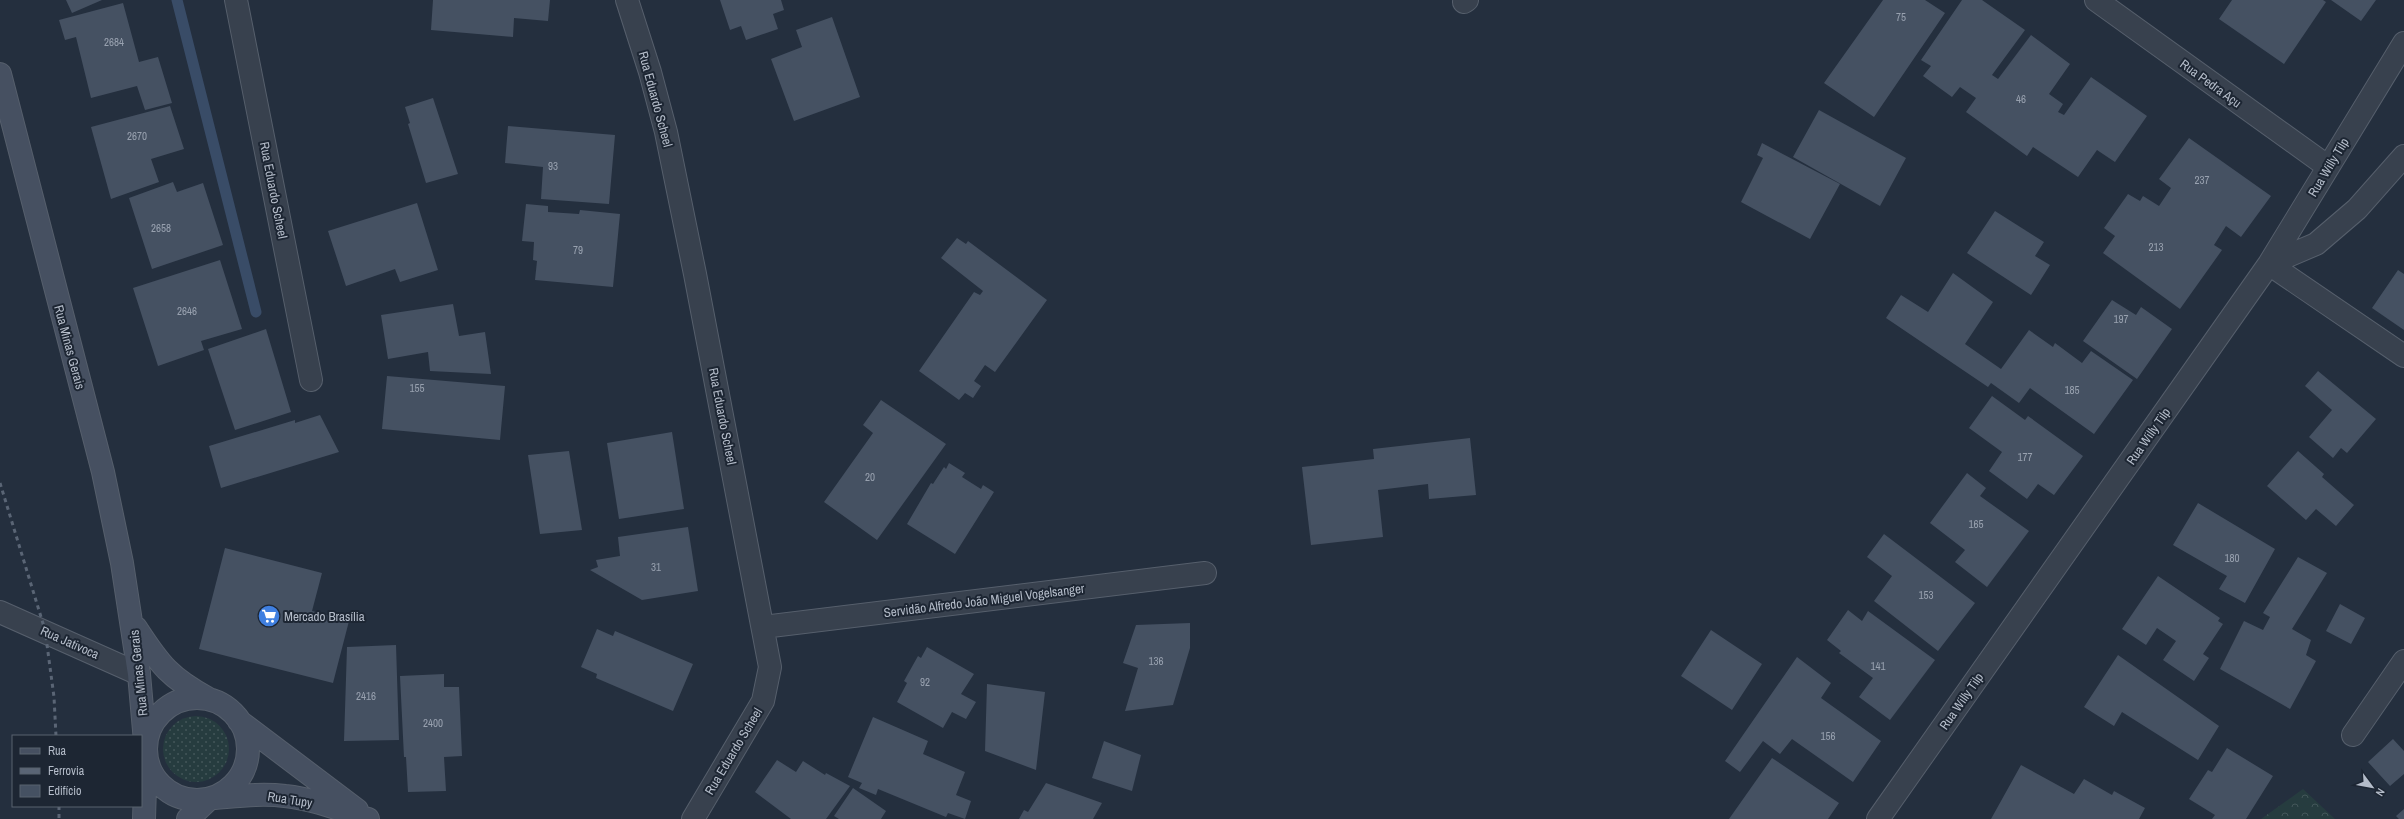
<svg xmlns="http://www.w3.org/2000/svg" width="2404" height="819" font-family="'Archivo Narrow',sans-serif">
	<defs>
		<pattern id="grass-dots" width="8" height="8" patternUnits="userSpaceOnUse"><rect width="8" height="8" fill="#263c3f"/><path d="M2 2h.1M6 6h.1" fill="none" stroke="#435659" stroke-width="1.8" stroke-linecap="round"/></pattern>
		<pattern id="forest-crowns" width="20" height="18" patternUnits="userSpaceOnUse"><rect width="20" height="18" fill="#263c3f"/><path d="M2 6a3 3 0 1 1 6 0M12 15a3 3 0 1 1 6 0" fill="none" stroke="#435659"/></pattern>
	</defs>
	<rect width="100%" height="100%" fill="#242f3e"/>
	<!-- grass -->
	<path fill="url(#grass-dots)" d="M163 749a33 33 0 1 1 66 0a33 33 0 1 1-66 0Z"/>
	<!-- forest -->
	<path fill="url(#forest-crowns)" d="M2303 789 2335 819H2261Z"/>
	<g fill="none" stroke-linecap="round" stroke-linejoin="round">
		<!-- stream -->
		<path stroke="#394c67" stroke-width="11" d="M177 0 256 312"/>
	</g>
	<!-- building -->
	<path fill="#455162" d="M66 0H102L72 13Z
		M433 0H550L548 21 514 18 513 37 431 30Z
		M720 0H781L784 10 773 14 778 29 746 40 741 26 730 30Z
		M1883 0H1925L1945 13 1874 117 1824 83Z
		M1962 0H1982L2025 30 1992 75 1998 79 2031 35 2070 64 2049 94 2063 104 2058 112 2064 115 2091 77 2147 116 2115 162 2097 150 2078 177 2033 147 2027 156 1966 112 1976 98 1960 87 1952 97 1923 76 1931 66 1921 60Z
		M2232 0H2323L2326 2 2284 64 2219 19Z
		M2331 0H2376L2361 21Z
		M123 3 139 62 158 57 172 103 145 110 137 86 91 98 76 37 65 40 59 20Z
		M832 17 860 97 794 121 771 59 802 47 796 30Z
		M433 98 458 174 426 183 408 124 410 123 405 107Z
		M170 106 184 149 151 159 159 182 111 199 91 127Z
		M1819 110 1906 158 1880 206 1793 157Z
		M508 126 615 135 609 204 541 199 543 167 505 163Z
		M2189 138 2271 196 2241 237 2226 226 2214 245 2222 250 2180 309 2103 253 2115 236 2104 228 2128 194 2140 201 2143 196 2159 206 2171 188 2159 179Z
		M1762 143 1840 184 1810 239 1741 202 1763 158 1757 155Z
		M173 182 177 192 203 183 223 245 152 269 129 198Z
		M417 203 438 270 400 282 395 269 346 286 328 231Z
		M526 204 548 206V212L579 214 580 210 620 214 613 287 535 280 537 261 533 260 534 242 522 241Z
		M1995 211 2044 242 2035 256 2050 265 2031 295 1967 253Z
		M957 238 966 244 968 241 1047 300 995 372 985 365 974 381 981 386 973 398 965 393 959 400 919 371 974 292 980 295 983 291 941 258Z
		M220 260 242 329 201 341 204 350 158 366 133 288Z
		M2398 270 2404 274V330L2372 308Z
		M1953 273 1993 302 1965 344 2001 369 2029 330 2053 347 2055 343 2082 363 2091 351 2133 380 2094 434 2030 388 2019 403 1991 383 1988 387 1886 318 1901 295 1928 312Z
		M2112 300 2136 315 2141 307 2172 329 2137 379 2083 341Z
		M453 304 459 336 485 332 491 374 430 371 428 352 388 359 381 315Z
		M266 329 291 412 235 430 208 349Z
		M2318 371 2376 419 2347 453 2341 448 2333 458 2309 437 2332 410 2305 386Z
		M387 376 505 386 500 440 382 429Z
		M1992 396 2025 420 2028 416 2083 456 2054 495 2038 484 2027 499 1989 471 2002 452 1969 428Z
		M881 400 946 444 877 540 824 502 873 433 863 425Z
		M320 415 339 452 221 488 209 446 295 420V423Z
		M672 432 684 509 619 519 607 443Z
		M1470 438 1476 495 1429 499 1428 484 1378 490 1383 537 1311 545 1302 467 1374 459 1373 449Z
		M569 451 582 530 540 534 528 455Z
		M2298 451 2324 474 2322 477 2354 505 2336 526 2316 509 2306 520 2267 486Z
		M949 463 965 473 962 477 981 489 983 485 994 492 955 554 907 524 931 483 933 484 944 467 946 469Z
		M1967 473 1986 488 1980 496 2029 531 1987 587 1955 562 1965 550 1930 523Z
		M2198 503 2275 549 2245 603 2219 589 2227 576 2173 545Z
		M688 527 698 591 642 600 590 570 598 567 596 560 620 556 618 537Z
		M1884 534 1975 603 1938 651 1874 601 1892 576 1867 557Z
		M225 548 322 573 312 611 349 621 333 683 199 649Z
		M2298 557 2327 573 2292 629 2311 640 2306 655 2316 661 2290 709 2220 669 2244 621 2263 630 2270 617 2263 613Z
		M2158 576 2220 618 2218 621 2223 624 2203 654 2209 658 2194 681 2163 660 2176 641 2157 628 2146 645 2122 629Z
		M2340 604 2365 618 2351 644 2326 631Z
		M1848 610 1862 621 1868 611 1935 660 1890 720 1859 697 1873 678 1839 653 1841 651 1827 640Z
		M1190 623V648L1173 705 1125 711 1138 668 1123 663 1136 625Z
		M597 629 613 636 615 631 693 664 673 711 596 678 597 674 581 667Z
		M1711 630 1762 664 1732 710 1681 676Z
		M396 645 399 740 344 741 347 647Z
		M927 647 974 674 961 694 976 702 966 719 952 712 943 728 897 702 907 683 904 681 918 656 921 658Z
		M2118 655 2219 726 2198 760 2122 712 2114 726 2084 707Z
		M1797 657 1831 683 1821 698 1881 741 1853 782 1792 739 1780 754 1763 741 1740 772 1725 761Z
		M444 674V687H459L462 756 444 757 446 791 408 792 406 757H404L400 676Z
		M987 684 1045 692 1036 770 985 751Z
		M873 717 928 741 923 754 965 772 956 795 971 801 965 819 948 813 946 817 878 789 876 795 859 788 862 783 848 777Z
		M2393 739 2404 751V774L2390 786 2368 762Z
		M1104 741 1141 755 1132 791 1092 778Z
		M2227 748 2273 776 2246 819H2212L2215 815 2189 799 2208 770 2212 772Z
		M1772 758 1839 803 1828 819H1729Z
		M777 760 796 772 803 761 825 775 826 773 850 786 826 819H791L755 792Z
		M2021 765 2074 794 2084 779 2112 795 2114 791 2145 808 2139 819H1991Z
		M1046 783 1102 803 1093 819H1019L1024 810 1028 812Z
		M853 788 886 811 881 819H839L834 816Z
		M2404 809V819H2399L2396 816Z"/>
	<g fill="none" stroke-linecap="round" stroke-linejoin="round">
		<!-- minor casing -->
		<g stroke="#565f6c" stroke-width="24">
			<path id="minor" d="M236 0 311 380
				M627 0 650 72 666 132 695 274 770 667 763 701 693 819
				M2096 0 2327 166
				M1464 2 1467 0
				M2269 264 2316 244 2357 209 2404 156
				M2269 264 2404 356
				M763 627 1205 573
				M2353 735 2404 661
				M1878 819 2269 264 2404 43"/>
		</g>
		<!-- tertiary casing -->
		<g stroke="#565f6c" stroke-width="24">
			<path id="tertiary" d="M0 612 139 674"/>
		</g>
		<!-- secondary casing -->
		<g stroke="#565f6c" stroke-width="24">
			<path id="secondary" d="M0 74 103 472 122 563 139 674 146 753 144 819
				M136 628C160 665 170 678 209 699
				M146 749a51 51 0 1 1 102 0a51 51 0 1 1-102 0Z
				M239 721 357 810
				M215 798C239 796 262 793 285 796 314 799 341 810 368 819
				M188 819 209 799"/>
		</g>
		<!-- minor -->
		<use href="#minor" stroke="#38414e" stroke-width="22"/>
		<!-- tertiary -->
		<use href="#tertiary" stroke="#38414e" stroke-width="22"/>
		<!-- secondary -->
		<use href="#secondary" stroke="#465061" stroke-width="22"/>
		<!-- rail -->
		<path stroke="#5a6575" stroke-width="3" stroke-dasharray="4 4" stroke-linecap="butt" d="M0 483 45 630 54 697 56 736
			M59 806V819"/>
	</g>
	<!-- icons -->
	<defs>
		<g id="supermarket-disc" transform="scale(1.15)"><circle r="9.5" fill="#3f7fe0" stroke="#1d2633"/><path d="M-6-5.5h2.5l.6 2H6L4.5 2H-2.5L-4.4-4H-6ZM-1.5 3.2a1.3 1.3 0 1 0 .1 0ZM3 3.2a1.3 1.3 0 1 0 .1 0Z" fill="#fff"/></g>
	</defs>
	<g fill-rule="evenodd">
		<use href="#supermarket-disc" x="269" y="616"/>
	</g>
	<g text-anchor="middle" stroke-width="4" stroke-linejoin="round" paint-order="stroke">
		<!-- number labels -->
		<g font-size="11" fill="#98a1af">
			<text x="1901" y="21">75</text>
			<text x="114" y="46">2684</text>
			<text x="2021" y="103">46</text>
			<text x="137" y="140">2670</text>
			<text x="553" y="170">93</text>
			<text x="2202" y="184">237</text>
			<text x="161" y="232">2658</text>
			<text x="2156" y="251">213</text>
			<text x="578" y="254">79</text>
			<text x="187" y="315">2646</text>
			<text x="2121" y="323">197</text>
			<text x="417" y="392">155</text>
			<text x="2072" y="394">185</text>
			<text x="2025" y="461">177</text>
			<text x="870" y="481">20</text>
			<text x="1976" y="528">165</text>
			<text x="2232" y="562">180</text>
			<text x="656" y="571">31</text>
			<text x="1926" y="599">153</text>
			<text x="1156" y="665">136</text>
			<text x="1878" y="670">141</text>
			<text x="925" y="686">92</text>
			<text x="366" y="700">2416</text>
			<text x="433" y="727">2400</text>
			<text x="1828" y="740">156</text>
		</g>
		<!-- street labels -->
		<g font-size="13" fill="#b4bcc9" stroke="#1d2633">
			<text transform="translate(2211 83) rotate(36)" y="5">Rua Pedra Açu</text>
			<text transform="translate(656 99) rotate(75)" y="5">Rua Eduardo Scheel</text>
			<text transform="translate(2328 167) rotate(-59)" y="5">Rua Willy Tilp</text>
			<text transform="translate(274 190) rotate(79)" y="5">Rua Eduardo Scheel</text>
			<text transform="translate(70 347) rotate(75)" y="5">Rua Minas Gerais</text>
			<text transform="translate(723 416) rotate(79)" y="5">Rua Eduardo Scheel</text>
			<text transform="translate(2148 436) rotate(-55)" y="5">Rua Willy Tilp</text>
			<text transform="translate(984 600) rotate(-7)" y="5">Servidão Alfredo João Miguel Vogelsanger</text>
			<text transform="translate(70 642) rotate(24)" y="5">Rua Jativoca</text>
			<text transform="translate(138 673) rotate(-96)" y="5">Rua Minas Gerais</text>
			<text transform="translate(1961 701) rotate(-55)" y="5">Rua Willy Tilp</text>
			<text transform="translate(733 751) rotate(-59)" y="5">Rua Eduardo Scheel</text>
			<text transform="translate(290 799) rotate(9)" y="5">Rua Tupy</text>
		</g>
		<!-- poi labels -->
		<g font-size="13" fill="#b4bcc9" stroke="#1d2633" text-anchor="start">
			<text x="284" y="621">Mercado Brasília</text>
		</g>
	</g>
	<!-- legend -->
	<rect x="12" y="735" width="130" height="72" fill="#1d2633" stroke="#59626f"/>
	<rect x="20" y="748" width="20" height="6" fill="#465061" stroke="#59626f"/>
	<text x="48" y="755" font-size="12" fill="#b4bcc9">Rua</text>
	<rect x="20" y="768" width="20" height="6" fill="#5a6575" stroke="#59626f"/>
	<text x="48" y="775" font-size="12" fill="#b4bcc9">Ferrovia</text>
	<rect x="20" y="785" width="20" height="12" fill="#455162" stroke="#59626f"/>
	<text x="48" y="795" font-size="12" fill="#b4bcc9">Edifício</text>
	<!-- north arrow -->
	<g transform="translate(2372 787) rotate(122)" stroke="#1d2633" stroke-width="3" paint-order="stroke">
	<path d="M0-3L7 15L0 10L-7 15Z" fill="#b4bcc9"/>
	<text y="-6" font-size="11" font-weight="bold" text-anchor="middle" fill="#b4bcc9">N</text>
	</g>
</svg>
